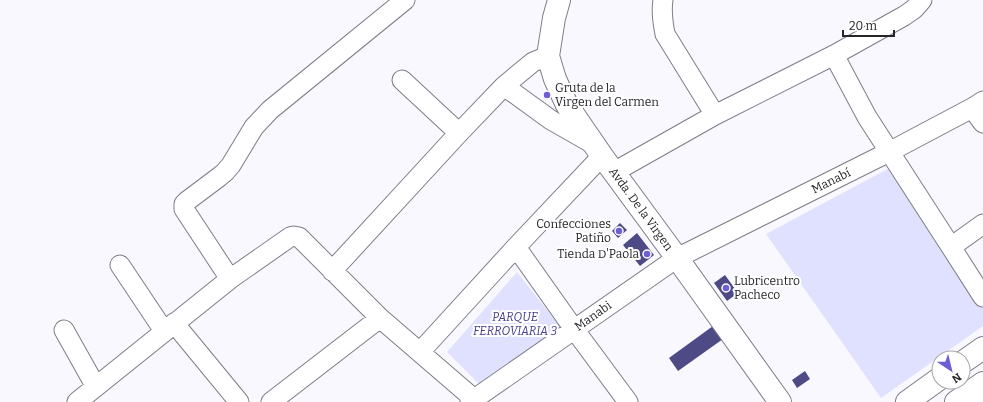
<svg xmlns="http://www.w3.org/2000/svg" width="983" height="402" font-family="Bitter,serif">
	<rect width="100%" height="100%" fill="#f8f8fe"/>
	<!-- green -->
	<path fill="#e0e1fe" d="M893 166 983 306V326L881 398 766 234Z
		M517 272 562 329 484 389 447 352Z"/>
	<!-- building -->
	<path fill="#4e4a86" d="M620 223 627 230 618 238 612 231Z
		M637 233 654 255 640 266 623 245Z
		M725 275 738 293 727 301 714 283Z
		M713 326 723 339 678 371 669 358Z
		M805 371 810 379 797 388 792 380Z"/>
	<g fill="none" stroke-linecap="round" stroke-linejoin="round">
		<!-- street casing -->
		<g stroke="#7d7d88" stroke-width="21">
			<path id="street" d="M663 0C661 12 663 23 665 34L715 115
				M834 55 867 117 951 247 983 297
				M402 80 459 133
				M504 86 551 120 593 144
				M972 108 983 123
				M614 172 715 115 834 55 904 16 914 9 922 0
				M516 247 574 329 628 402
				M951 247 983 224
				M120 265 164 331
				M332 271 459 133 504 86 533 62 548 56
				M230 279 184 209V204L187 201 219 177 225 172 231 165 254 127 270 110 405 0
				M174 323 239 402
				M64 330 96 387
				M420 352 516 247 602 156
				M974 389 983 402
				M77 402 230 279 290 237 294 236 299 237 380 318 474 399 476 402
				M271 402 380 318
				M470 402 677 258 889 152 972 108 983 101"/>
		</g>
		<!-- secondary casing -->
		<g stroke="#7d7d88" stroke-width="24">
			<path id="secondary" d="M559 0 554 18 548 56 555 79 567 105 602 156 677 258 780 402
				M963 362 983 348
				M907 402 939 379
				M956 402 983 383"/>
		</g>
		<!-- street -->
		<use href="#street" stroke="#fff" stroke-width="19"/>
		<!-- secondary -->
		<use href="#secondary" stroke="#fff" stroke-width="22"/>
	</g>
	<!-- markers -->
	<g fill="#6d5ed8" stroke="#fff" stroke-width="1.5">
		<circle cx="547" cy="95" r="4"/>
		<circle cx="619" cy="231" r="4"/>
		<circle cx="647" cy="254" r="4"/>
		<circle cx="726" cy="288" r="4"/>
	</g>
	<g text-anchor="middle" stroke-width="4" stroke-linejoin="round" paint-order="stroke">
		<!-- poi labels -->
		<g font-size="12" fill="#242429" stroke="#fff" text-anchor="start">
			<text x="555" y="92">Gruta de la<tspan x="555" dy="14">Virgen del Carmen</tspan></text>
			<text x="611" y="228" text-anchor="end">Confecciones<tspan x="611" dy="14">Patiño</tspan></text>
			<text x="639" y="258" text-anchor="end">Tienda D'Paola</text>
			<text x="734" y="285">Lubricentro<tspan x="734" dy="14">Pacheco</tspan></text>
		</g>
		<!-- street labels -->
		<g font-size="12" fill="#242429" stroke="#fff">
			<text transform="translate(831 181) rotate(-26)" y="4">Manabí</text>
			<text transform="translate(641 209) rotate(54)" y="4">Avda. De la Virgen</text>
			<text transform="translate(593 316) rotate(-35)" y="4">Manabi</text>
		</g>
		<!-- park labels -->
		<g font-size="12" font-style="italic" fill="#494090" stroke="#fff">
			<text x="515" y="321">PARQUE<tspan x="515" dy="14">FERROVIARIA 3</tspan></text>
		</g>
	</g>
	<!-- north arrow -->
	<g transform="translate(951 370) rotate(145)"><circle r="19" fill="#ffffff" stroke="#a7a7a9"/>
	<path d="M0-3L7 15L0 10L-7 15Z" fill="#6d5ed8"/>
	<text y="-6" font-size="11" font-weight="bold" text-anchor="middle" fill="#242429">N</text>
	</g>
	<!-- scale -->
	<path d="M843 30v6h51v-6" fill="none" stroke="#242429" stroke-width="2"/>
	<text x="849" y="30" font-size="12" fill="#242429" stroke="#ffffff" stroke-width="3" paint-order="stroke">20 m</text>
</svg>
